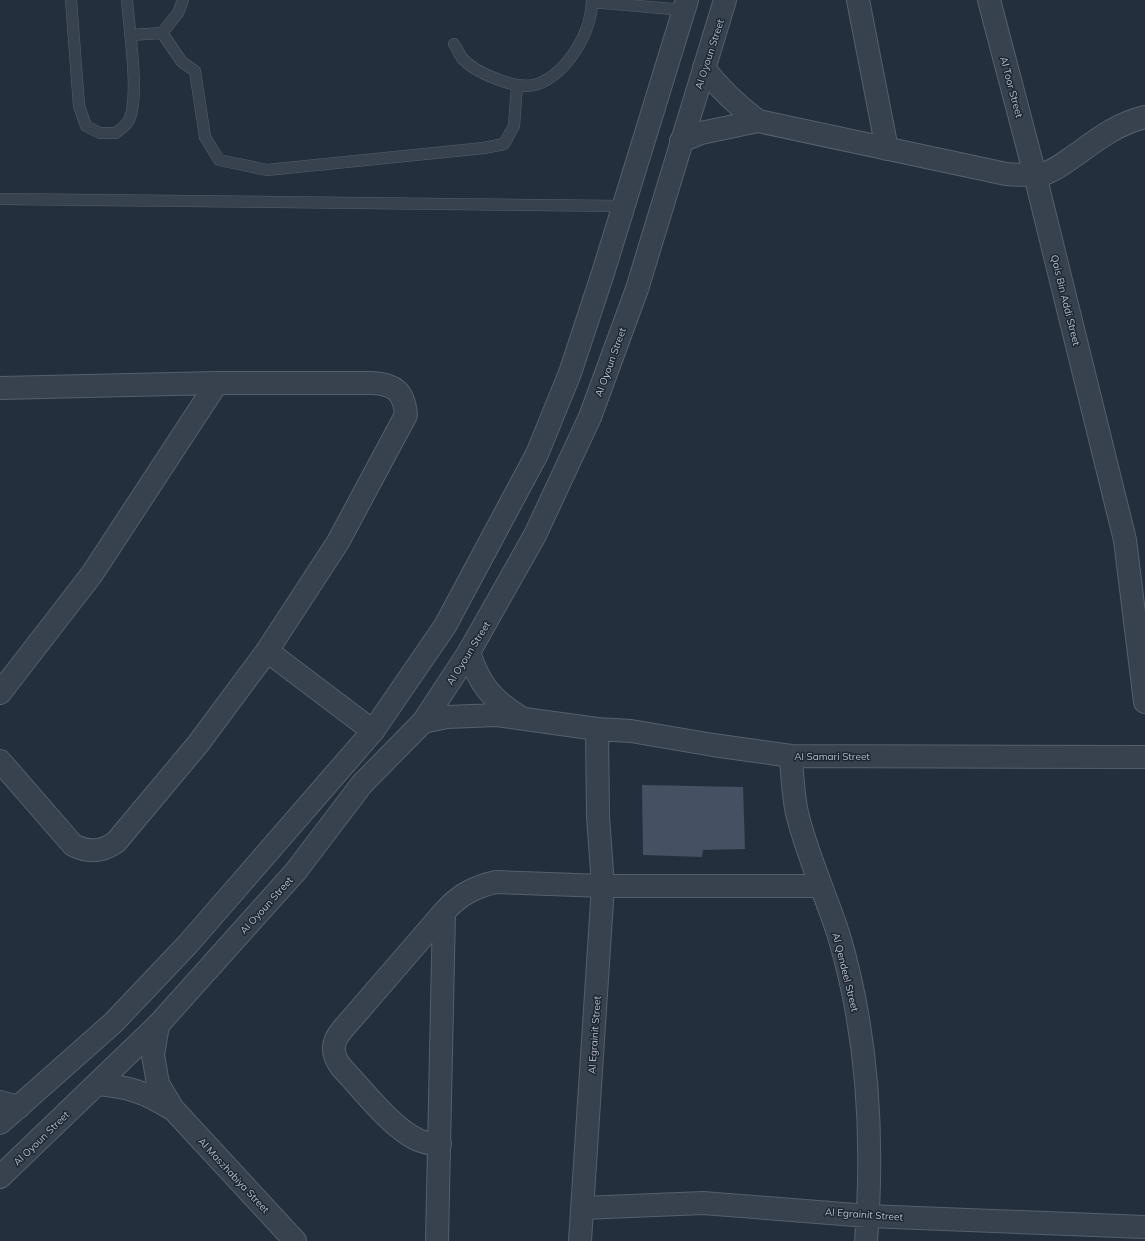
<svg xmlns="http://www.w3.org/2000/svg" width="1145" height="1241" font-family="Mulish,sans-serif">
	<rect width="100%" height="100%" fill="#242f3e"/>
	<!-- building -->
	<path fill="#455162" d="M642 785 743 787 745 849 703 850 702 857 643 855Z"/>
	<g fill="none" stroke-linecap="round" stroke-linejoin="round">
		<!-- service casing -->
		<g stroke="#565f6c" stroke-width="12">
			<path id="service" d="M71 0 79 106 86 126 100 133H116C120 129 127 125 129 120 140 98 129 27 127 0
				M592 2 684 10
				M162 33 182 62 195 71 205 137 219 160 267 170 484 148 504 144 514 126 517 85
				M130 35 162 33 178 13 183 0
				M454 44C457 48 459 54 462 58 475 73 518 91 538 84 568 72 592 32 592 0
				M0 199 624 206"/>
		</g>
		<!-- minor casing -->
		<g stroke="#565f6c" stroke-width="24">
			<path id="minor" d="M858 0 887 149
				M989 0 1035 175 1125 540 1145 702
				M704 68C720 90 737 105 758 121L1006 174C1019 175 1033 176 1046 173 1058 169 1069 159 1080 152 1100 137 1120 123 1145 117
				M681 141 701 133 758 121
				M0 388 217 383H372C395 384 404 392 406 415L338 542 267 651 198 744 116 842C102 852 89 853 73 845L0 761
				M267 651 373 731
				M469 652C479 684 492 700 520 717
				M0 693 92 574 217 383
				M423 722 447 717 497 715 597 729 631 731 713 745 791 756 1145 757
				M791 756C792 775 793 794 797 813 807 855 826 895 839 936 868 1034 874 1139 866 1241
				M158 1025 153 1055 158 1084 173 1109 295 1241
				M98 1084C129 1087 145 1092 172 1109
				M0 1102 19 1107
				M440 1144C432 1144 424 1143 416 1139 391 1127 362 1089 342 1068 331 1054 331 1043 342 1030L444 912C459 895 474 887 496 882L603 886H820
				M583 1208 703 1203 868 1216 1145 1227
				M437 1241 444 912
				M580 1241 603 886 598 816 597 729"/>
		</g>
		<!-- tertiary casing -->
		<g stroke="#565f6c" stroke-width="24">
			<path id="tertiary" d="M0 1123 113 1023 188 944 373 731 445 626 537 454 570 373 603 273 687 0
				M0 1177 158 1025 296 871 362 784 423 722 469 652 535 535 590 417 637 289 725 0"/>
		</g>
		<!-- service -->
		<use href="#service" stroke="#38414e" stroke-width="11"/>
		<!-- minor -->
		<use href="#minor" stroke="#38414e" stroke-width="22"/>
		<!-- tertiary -->
		<use href="#tertiary" stroke="#38414e" stroke-width="22"/>
	</g>
	<g text-anchor="middle" stroke-width="3" stroke-linejoin="round" paint-order="stroke">
		<!-- street labels -->
		<g font-size="10" fill="#b4bcc9" stroke="#1d2633">
			<text transform="translate(709 54) rotate(-72)" y="4">Al Oyoun Street</text>
			<text transform="translate(1012 87) rotate(75)" y="4">Al Toor Street</text>
			<text transform="translate(1066 300) rotate(76)" y="4">Qais Bin Addi Street</text>
			<text transform="translate(610 362) rotate(-70)" y="4">Al Oyoun Street</text>
			<text transform="translate(468 653) rotate(-58)" y="4">Al Oyoun Street</text>
			<text x="832" y="760">Al Samari Street</text>
			<text transform="translate(266 905) rotate(-48)" y="4">Al Oyoun Street</text>
			<text transform="translate(846 972) rotate(76)" y="4">Al Qendeel Street</text>
			<text transform="translate(594 1035) rotate(-86)" y="4">Al Egrainit Street</text>
			<text transform="translate(41 1138) rotate(-44)" y="4">Al Oyoun Street</text>
			<text transform="translate(234 1175) rotate(47)" y="4">Al Maszhabiya Street</text>
			<text transform="translate(864 1214) rotate(4)" y="4">Al Egrainit Street</text>
		</g>
	</g>
</svg>
